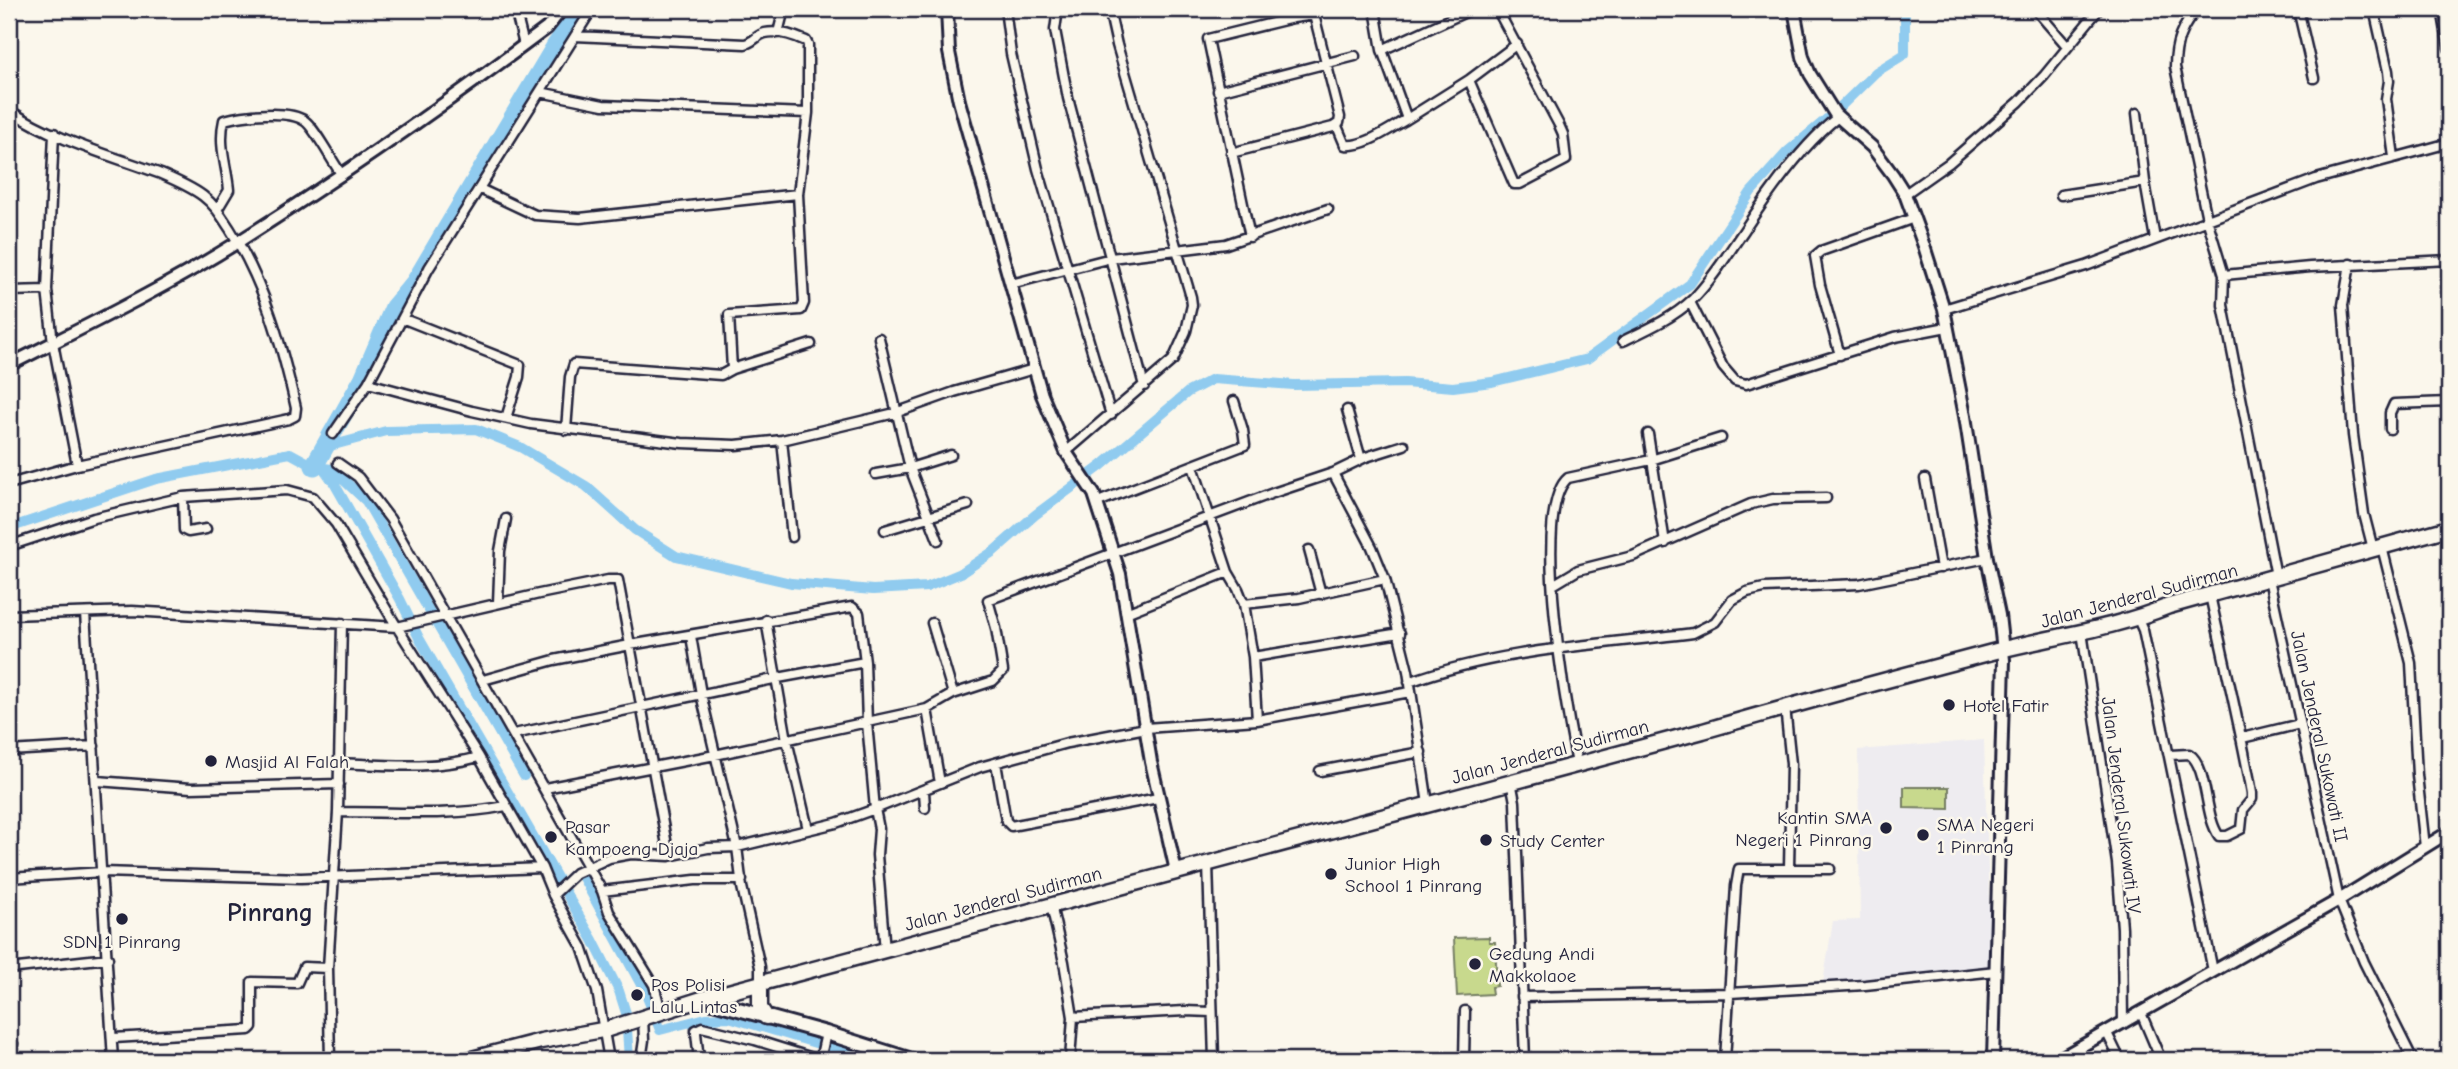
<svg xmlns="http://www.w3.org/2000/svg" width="2458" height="1069" font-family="'Comic Neue',sans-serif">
	<rect width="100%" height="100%" fill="#fbf7ec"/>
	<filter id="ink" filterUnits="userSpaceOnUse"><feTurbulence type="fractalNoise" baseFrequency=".0143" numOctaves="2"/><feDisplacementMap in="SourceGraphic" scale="14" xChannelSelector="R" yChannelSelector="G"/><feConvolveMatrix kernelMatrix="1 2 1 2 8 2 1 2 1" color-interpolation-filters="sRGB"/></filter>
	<g filter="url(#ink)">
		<!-- built -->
		<path fill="#eeecf0" d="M1984 740 1991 969 1823 983 1833 921 1860 920 1858 750Z"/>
		<!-- green -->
		<path fill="#c8d98d" stroke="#757e64" stroke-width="2" d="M1904 787H1949V809L1904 808Z
			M1489 937V942H1495L1497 986 1491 987 1492 994 1457 996 1454 938Z"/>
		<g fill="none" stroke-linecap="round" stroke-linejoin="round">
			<!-- canal -->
			<path stroke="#90cbef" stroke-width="10" d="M314 466 324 469 334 483 400 599 419 638 593 940 619 991 626 1013 629 1060
				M324 468 332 469 366 501 524 776
				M9 528 156 479 290 453 314 466 330 446 386 431 476 429 520 447 586 486 635 530 676 556 791 583 873 590 927 587 961 573 994 551 1035 515 1101 466 1188 392 1213 379 1294 385 1405 383 1453 387 1492 382 1587 359 1690 284 1751 192 1787 152 1835 112 1876 72 1905 54V9
				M581 874 645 992 660 1030 706 1018 729 1017 872 1060"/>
			<!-- river -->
			<path stroke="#90cbef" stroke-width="19" d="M314 466 363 379 394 307 415 282 556 45 582 9"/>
			<!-- minor casing -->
			<g stroke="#22223b" stroke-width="13">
				<path id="minor" d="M515 9 524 45
					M592 9 429 268 368 383 472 411 531 424 682 443 736 445 782 440 895 413 954 392 1034 369
					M1005 9 1011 54 1038 169 1111 415
					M1058 9 1055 30 1068 98 1144 386
					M1375 9 1382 50
					M2035 9 2067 46
					M2198 9C2181 26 2175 44 2175 67L2207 219 2224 275 2223 305 2276 576
					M2298 9 2314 78
					M2374 9 2388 71 2389 81 2386 99 2394 157
					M2442 9 2449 48
					M778 33 784 9
					M575 36 745 44C754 42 757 35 765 33 778 30 795 36 806 41L808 45V113L798 194 804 303 801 310 729 315 732 369
					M1469 80 1514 184H1520L1566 160 1563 134 1559 125 1497 9
					M1218 91 1355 56
					M540 92 603 105 808 113
					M9 110C54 140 110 155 161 174 175 180 191 187 203 196 215 205 222 217 230 229 265 284 282 346 296 408L295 416 289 419 77 465 9 484
					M2137 113 2145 182 2155 239
					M1407 119 1469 80 1517 44
					M1337 126 1345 145C1365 147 1389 129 1407 119L1382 50 1472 9
					M54 133 47 290 53 343 77 465
					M1231 153 1333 127 1339 123 1340 117 1314 15 1293 18 1208 39 1250 237
					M480 189 535 215 580 218 798 194
					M1905 194 1949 163 2019 102 2044 76 2099 9
					M2061 195 2145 182
					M217 210 229 190C227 167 218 145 224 120 242 115 289 109 305 121 315 128 333 163 342 175
					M2350 264 2343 305 2353 435 2364 514 2373 549
					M2224 275 2310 267 2449 260
					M1011 284 1111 258 1226 244 1328 209
					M9 291 47 290
					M1690 302 1723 367 1735 381 1746 384 1895 337 1947 327
					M1944 309 2086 266 2316 179 2449 143
					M404 319 520 365 519 377 506 418
					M879 338 910 468 938 540
					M1623 341C1646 330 1673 318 1692 300 1712 280 1727 255 1743 232 1767 195 1803 144 1838 117
					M1840 355 1820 285 1815 256 1821 251 1914 218
					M1347 410 1361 459
					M2390 429V413L2394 404 2449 402
					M566 430 570 377 574 364 721 375 732 369 811 344
					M333 434 368 383
					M1648 434 1665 543
					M782 440 792 537
					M1066 452 1173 360 1186 331 1192 305 1191 297 1117 45 1109 9
					M338 463 358 477 390 519 602 891 609 912 654 985 661 1011
					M1193 466 1228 572 1238 589 1244 604 1253 657 1257 720
					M1333 473 1366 457 1404 445
					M876 474 910 468 951 455
					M1925 479 1941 568
					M183 497 184 530 188 532 206 529
					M1098 502 1245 445 1243 430 1234 401
					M885 530 968 505
					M9 546 94 518 183 497 287 490 313 497 336 524 397 627 479 757 542 868 553 895 582 947 597 991 609 1060
					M2382 547 2411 663 2417 775 2425 847
					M1309 550 1321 594
					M2269 579 2339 900 2364 962 2413 1060
					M1553 585 1578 570 1633 556 1751 504 1773 499 1826 498
					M498 603 500 551 506 519
					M1244 604 1299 598 1385 579
					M85 613 113 1060
					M1126 613 1228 572
					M9 615 132 611 397 627 539 594 608 580H618L669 856
					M2138 619 2143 630 2213 971
					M766 620 787 740 808 829
					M932 623 953 694
					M2082 632 2117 863 2122 928 2123 1024
					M691 636 701 694 737 847 742 887 760 967V985
					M1253 657 1400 633
					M483 680 554 660 630 645 852 607 859 613 865 662 867 723 875 809 836 823 737 847 708 848 669 856 631 854 609 858 576 873 553 895
					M1409 682C1500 649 1597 645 1693 633L1715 622 1732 600 1747 592 1764 588 1859 584 1987 558
					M1785 707 1791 764 1789 868
					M927 709 940 783
					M514 734 778 678 865 662
					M2242 738 2300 724
					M9 751 94 746
					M2170 755 2189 754C2208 766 2204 816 2219 836H2227L2241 829 2243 810 2252 799V793C2240 726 2224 661 2210 595
					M339 763C387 765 432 770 479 757
					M996 763 1006 821 1011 826 1158 798
					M1577 764C1567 714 1530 509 1568 478L1651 460 1721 438
					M1320 771 1421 752
					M97 781 191 788 339 784
					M1511 781 1515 802 1525 1060
					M545 788 715 755 927 709 953 694 993 681 1003 671 996 628 988 600 1273 493 1333 473 1372 547 1385 579 1408 671 1428 804
					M924 791 925 808
					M338 812C394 812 451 817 506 806
					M1208 863 1214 1060
					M9 878 103 872 301 878 542 868
					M602 891 695 880H742
					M1051 905 1064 962 1073 1017
					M885 951 877 855 879 829 875 809 980 767 1067 743 1146 728 1257 720 1410 692
					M9 969 108 958
					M1522 997 1730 993 1865 985 1996 971
					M2141 1013 2161 1060
					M2107 1033 2120 1060
					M114 1038 249 1030 252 1027V982L297 983 304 967 328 968
					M9 1044H13
					M330 1060 328 968 338 812 342 623
					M641 1060 644 1040 643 1018
					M699 1060 696 1033V1030L702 1027 755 1040 819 1060
					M820 1060 826 1033
					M1070 1060 1073 1017 1185 1011 1211 1012
					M1331 1060 1337 1057 1442 1060
					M1464 1060 1465 1011
					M1725 1060 1736 886 1739 869H1830"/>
			</g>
			<!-- tertiary casing -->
			<g stroke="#22223b" stroke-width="16">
				<path id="tertiary" d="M947 9 949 52 959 101 1042 395 1066 452 1094 494 1120 574 1151 762 1176 871
					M1794 9 1803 57 1810 74 1835 114 1872 147 1893 175 1905 194 1924 246 1944 309 1965 416 1987 558 1999 615 2004 660 1993 1060
					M9 365C86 326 165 288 238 242 344 175 447 103 547 28L562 9
					M2057 1060 2339 900 2449 832"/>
			</g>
			<!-- secondary casing -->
			<g stroke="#22223b" stroke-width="18">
				<path id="secondary" d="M702 999 826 1033 912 1060"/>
			</g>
			<!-- trunk casing -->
			<g stroke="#22223b" stroke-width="19">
				<path id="trunk" d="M760 985V1008L766 1017
					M468 1060 541 1041 608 1029 702 999 1703 731C1802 702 1901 676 2000 650 2057 636 2115 628 2169 606L2449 528"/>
			</g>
			<!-- minor -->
			<use href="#minor" stroke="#fbf7ec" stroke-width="8"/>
			<!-- tertiary -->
			<use href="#tertiary" stroke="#fbf7ec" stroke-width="10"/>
			<!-- secondary -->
			<use href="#secondary" stroke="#fbf7ec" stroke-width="12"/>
			<!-- trunk -->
			<use href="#trunk" stroke="#fbf7ec" stroke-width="14"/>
		</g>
	</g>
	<!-- markers -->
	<g fill="#22223b" stroke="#fbf7ec" stroke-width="2.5">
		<circle cx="1949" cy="705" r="7"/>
		<circle cx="211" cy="761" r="7"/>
		<circle cx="1886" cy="828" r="7"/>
		<circle cx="1923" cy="835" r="7"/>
		<circle cx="551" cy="837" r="7"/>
		<circle cx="1486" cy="840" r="7"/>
		<circle cx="1331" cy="874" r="7"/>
		<circle cx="122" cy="919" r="7"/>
		<circle cx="1475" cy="964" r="7"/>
		<circle cx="637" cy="995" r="7"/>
	</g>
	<g text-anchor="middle" stroke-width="5" stroke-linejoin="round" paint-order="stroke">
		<!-- street labels -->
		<g font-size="19" fill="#22223b" stroke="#fbf7ec">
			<text transform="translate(2139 595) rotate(-15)" y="7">Jalan Jenderal Sudirman</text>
			<text transform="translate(2320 736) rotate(78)" y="7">Jalan Jenderal Sukowati II</text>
			<text transform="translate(1550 751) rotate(-15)" y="7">Jalan Jenderal Sudirman</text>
			<text transform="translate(2122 805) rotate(83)" y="7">Jalan Jenderal Sukowati IV</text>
			<text transform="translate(1003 898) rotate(-15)" y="7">Jalan Jenderal Sudirman</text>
		</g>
		<!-- poi labels -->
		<g font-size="19" fill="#22223b" stroke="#fbf7ec" text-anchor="start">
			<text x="1963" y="712">Hotel Fatir</text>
			<text x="225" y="768">Masjid Al Falah</text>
			<text x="1872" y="824" text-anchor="end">Kantin SMA<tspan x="1872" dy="22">Negeri 1 Pinrang</tspan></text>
			<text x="1937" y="831">SMA Negeri<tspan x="1937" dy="22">1 Pinrang</tspan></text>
			<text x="565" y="833">Pasar<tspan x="565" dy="22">Kampoeng Djaja</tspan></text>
			<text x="1500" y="847">Study Center</text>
			<text x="1345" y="870">Junior High<tspan x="1345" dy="22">School 1 Pinrang</tspan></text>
			<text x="122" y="948" text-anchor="middle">SDN 1 Pinrang</text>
			<text x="1489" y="960">Gedung Andi<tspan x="1489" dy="22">Makkolaoe</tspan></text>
			<text x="651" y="991">Pos Polisi<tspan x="651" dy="22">Lalu Lintas</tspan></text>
		</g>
		<!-- district labels -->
		<g font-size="26" font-weight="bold" fill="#22223b" stroke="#fbf7ec">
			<text x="270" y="921">Pinrang</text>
		</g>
	</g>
	<!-- margin -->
	<rect width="2458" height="1069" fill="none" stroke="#fbf7ec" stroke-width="35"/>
	<rect x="18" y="18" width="2423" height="1034" fill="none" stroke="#22223b" stroke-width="2.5" filter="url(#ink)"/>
</svg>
